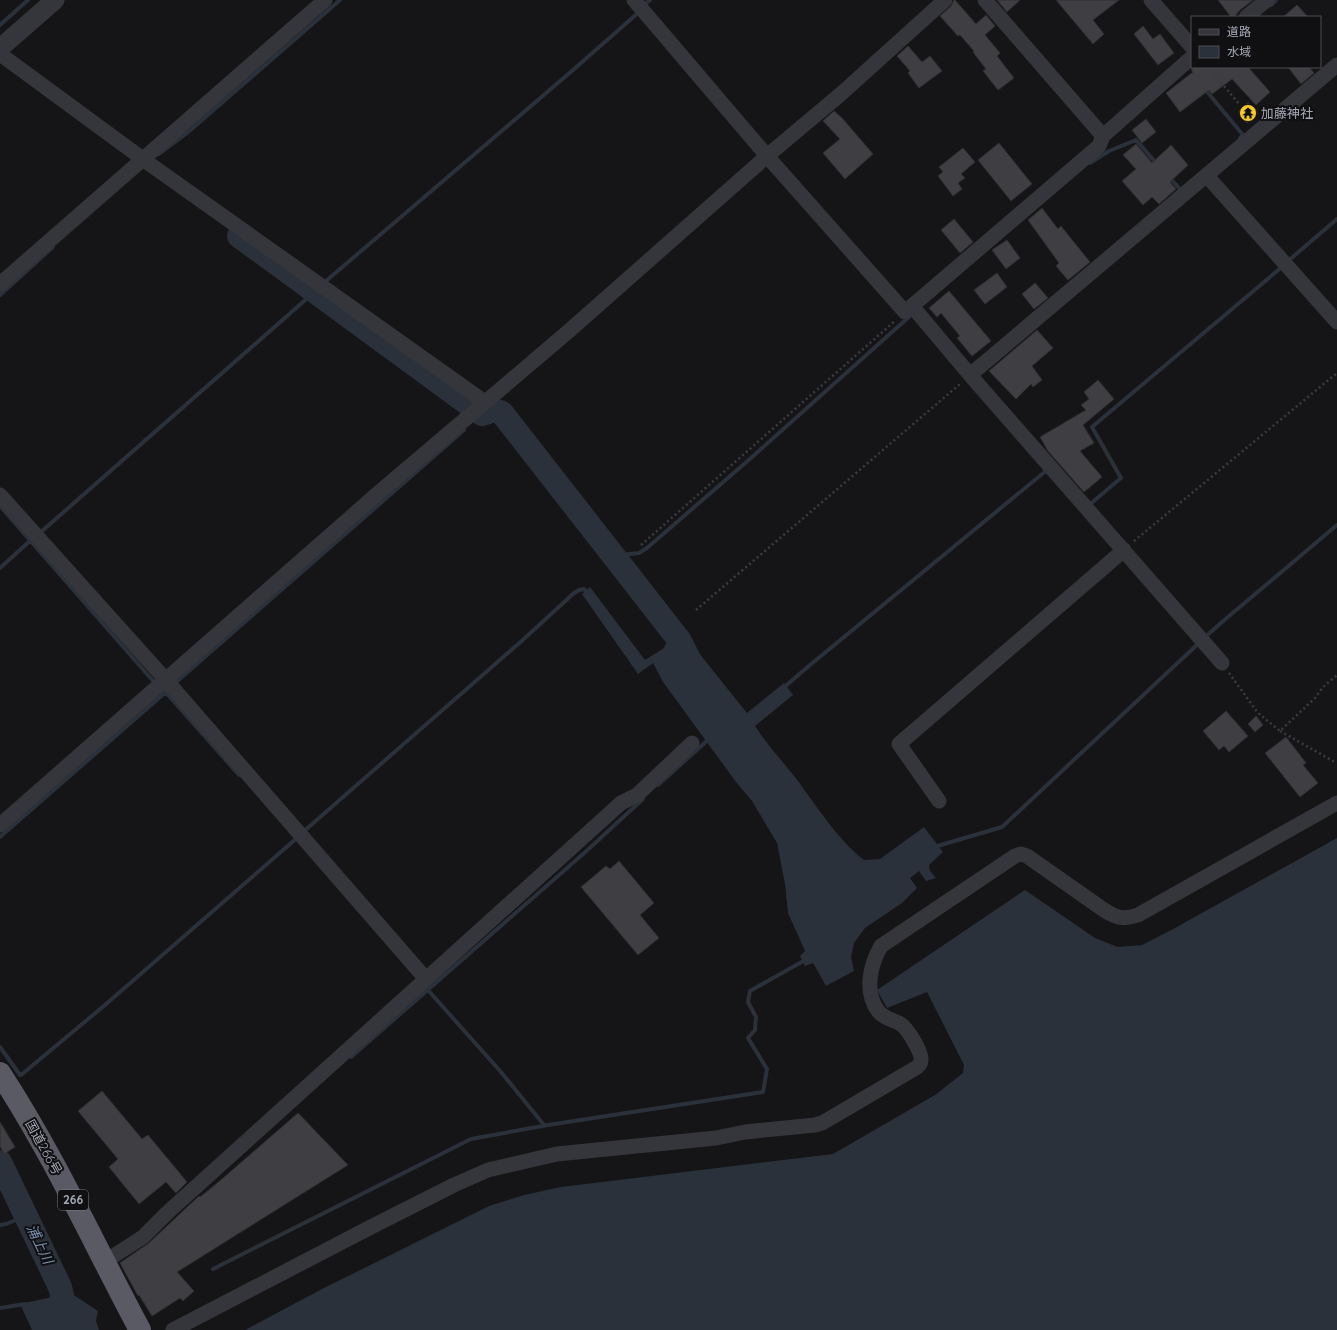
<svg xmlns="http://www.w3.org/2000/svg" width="1337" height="1330" font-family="Quicksand,'Noto Sans JP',sans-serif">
	<rect width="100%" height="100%" fill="#151416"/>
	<!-- water -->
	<path fill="#2a313a" d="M590 587 645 660 664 648 669 636 679 628 747 713 784 683 793 695 755 726C767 744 781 760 795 777 816 805 837 839 864 860L880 859 924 827 943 852 929 865 930 871 936 878 926 881 919 871 910 878 917 888 902 903 865 928 854 943 851 957 854 971 826 986 813 963 805 966 800 956 805 951 788 913 785 884 777 843 752 801 736 782 663 682 653 663 638 674 582 594Z
		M1337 838V1330H245L320 1290 489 1206 524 1195 561 1187 833 1154 935 1095 963 1073 964 1065 927 992 887 1008 877 990 1025 890 1095 938 1118 947 1142 945 1175 928Z
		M66 1290 98 1311 96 1321 99 1330H32L20 1304 48 1298Z"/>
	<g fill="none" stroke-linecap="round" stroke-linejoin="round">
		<!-- stream -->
		<path stroke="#2a313a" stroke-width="4" d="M645 4 650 0
			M1271 5 1276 0
			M0 25 28 0
			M1204 88 1243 135 1240 138
			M159 154 187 133 340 0
			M1090 163 1109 151 1136 140 1157 164
			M1168 176 1181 190 1182 189
			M1288 261 1337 219
			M326 281 573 70 639 12
			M0 295 53 247
			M1089 505 1121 478 1092 427 1283 266
			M0 506 154 682
			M42 531 319 288
			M613 556 639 553 647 548 751 458 910 316
			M0 568 31 540
			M1204 638 1222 622 1337 525
			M174 684 464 430
			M782 689 810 665 1047 470 1048 471
			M163 691 169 696 239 775
			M658 785 709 739
			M303 832 525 638 574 593 579 590 584 589 588 594
			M0 837 167 691
			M934 847 1002 827 1199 643
			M427 989 501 1072 544 1125
			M0 1047 20 1075H21L105 1005 298 837
			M351 1057 582 855 643 799
			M0 1225 6 1224 26 1216
			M213 1269 471 1139 548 1125 763 1092 767 1069 748 1038 755 1030 756 1017 748 1002 750 991 807 959
			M0 1308 25 1304"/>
		<!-- river -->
		<path stroke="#2a313a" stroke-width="24" d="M239 236 482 414 494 410 502 413 680 641 690 661
			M0 1162 60 1287 70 1330"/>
	</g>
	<!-- building -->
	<path fill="#3f3e43" stroke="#2f2e32" d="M954 0H955L976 24 986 15 995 26 985 35 1000 53 997 56 1014 78 998 90 983 71 986 69 973 52 974 51 960 35 958 36 940 16 951 6Z
		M997 0H1020L1007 12Z
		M1056 0H1119L1093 20 1104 34 1093 44Z
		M1218 0H1253L1240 10 1234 17H1231Z
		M1297 5 1308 17H1283Z
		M1143 26 1153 39 1160 34 1174 53 1158 65 1134 34Z
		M908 46 922 62 930 56 942 71 919 88 908 73 910 71 897 56Z
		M1194 67H1248L1270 92 1256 105 1232 79 1212 94 1209 90 1180 112 1166 93 1193 72 1191 70Z
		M1288 67H1309L1314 73 1301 84Z
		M1248 103 1257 114 1247 123 1238 112Z
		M834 111 842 118 873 154 845 179 823 153 840 139 823 121Z
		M1146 119 1156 132 1142 143 1132 130Z
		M999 143 1032 184 1011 201 978 160Z
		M1136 144 1152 163 1171 145 1188 165 1170 182 1176 189 1159 204 1152 197 1143 205 1122 181 1136 169 1123 155Z
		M963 148 975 162 961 174 965 178 958 183 962 189 953 196 938 176 943 172 939 167Z
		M1042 208 1058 229 1061 226 1090 262 1068 280 1056 266 1059 263 1028 220Z
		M954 219 973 242 960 253 941 230Z
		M1007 240 1020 258 1006 269 992 250Z
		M997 273 1007 287 985 304 974 290Z
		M1035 283 1048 298 1034 309 1022 294Z
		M949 291 991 341 972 356 957 338 960 336 941 313 937 317 929 308Z
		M1037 330 1053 348 1032 366 1042 380 1033 387 1031 384 1016 399 989 371Z
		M1098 380 1114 399 1083 425 1094 443 1080 451 1102 477 1084 492 1048 451 1040 437 1086 410 1081 405 1089 399 1084 392Z
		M1226 711 1248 736 1229 752 1224 746 1219 750 1203 731Z
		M1256 716 1263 725 1255 732 1248 724Z
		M1286 737 1306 763 1303 765 1318 783 1300 797 1265 753Z
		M619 861 654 903 640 915 659 938 638 955 581 887 606 866 610 869Z
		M102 1091 142 1139 148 1135 187 1182 176 1193 166 1182 139 1204 109 1167 118 1159 78 1111Z
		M298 1113 348 1165 177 1272 194 1291 183 1301 180 1298 152 1316 139 1295 138 1296 120 1263 149 1243 199 1196 200 1197 215 1185Z
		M0 1122 15 1147 4 1154 0 1146Z"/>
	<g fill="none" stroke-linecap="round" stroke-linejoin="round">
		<!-- path -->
		<path stroke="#3b3c42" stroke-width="2.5" stroke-dasharray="2 3" stroke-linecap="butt" d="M1208 67 1240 105
			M1134 541 1337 373
			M641 545 896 320
			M696 610 960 384
			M1229 673 1258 713 1280 731 1315 698 1323 687 1337 675
			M1280 731 1333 761H1337"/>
		<!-- minor -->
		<path stroke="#35363b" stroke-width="15" d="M634 0 767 156 905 312 1099 146 1103 136 1192 57
			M985 0 1103 136
			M1151 0 1192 47
			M1246 17 1267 0
			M0 54 151 165 485 402
			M1207 176 1337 322
			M0 284 325 0
			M912 306 970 375 1222 663
			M970 375 1337 65
			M0 495 166 680 426 979
			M939 801 899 744 1124 550
			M0 825 376 495 570 330 767 156 842 93 945 0
			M104 1262 143 1237 168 1212 621 803 637 795 692 743
			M173 1330 369 1228 454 1185 488 1170 557 1154 716 1138 745 1132 815 1125 822 1123 829 1119 914 1069C918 1067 921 1064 921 1060 922 1052 908 1030 902 1025 895 1020 884 1019 878 1011 864 992 870 965 881 946L1015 856 1021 854 1027 856 1104 910C1117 918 1123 920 1138 915L1337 803"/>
		<!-- tertiary -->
		<path stroke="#35363b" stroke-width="19" d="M0 48 55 0"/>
		<!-- trunk -->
		<path stroke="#595a64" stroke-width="22" d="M0 1073C53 1154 94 1244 140 1330"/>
	</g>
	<!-- icons -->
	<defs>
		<g id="temple-disc" transform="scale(0.9)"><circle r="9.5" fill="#f7c92b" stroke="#100f11"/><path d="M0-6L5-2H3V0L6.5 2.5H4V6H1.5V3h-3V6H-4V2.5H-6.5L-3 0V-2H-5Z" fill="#111"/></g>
	</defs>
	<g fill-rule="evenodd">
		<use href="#temple-disc" x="1248" y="113"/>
	</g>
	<g text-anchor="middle" stroke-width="4" stroke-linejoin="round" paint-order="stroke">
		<!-- shield labels -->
		<rect fill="#100f11" stroke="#797b85" stroke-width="1" x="58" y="1190" width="30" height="20" rx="3"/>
		<g font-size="12" font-weight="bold" fill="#a6a9b7">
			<text x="73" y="1204">266</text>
		</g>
		<!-- poi labels -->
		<g font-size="13" fill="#a6a9b7" stroke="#100f11" text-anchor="start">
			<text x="1261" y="118">加藤神社</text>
		</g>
		<!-- street labels -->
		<g font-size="13" fill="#a6a9b7" stroke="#100f11">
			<text transform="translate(44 1147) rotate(61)" y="5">国道266号</text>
		</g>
		<!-- water labels -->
		<g font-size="14" font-style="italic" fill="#7b93b3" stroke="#100f11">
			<text transform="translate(40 1244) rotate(64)" y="5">浦上川</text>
		</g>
	</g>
	<!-- legend -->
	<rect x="1191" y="16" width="130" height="52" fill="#100f11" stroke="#4c4d53"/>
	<rect x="1199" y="29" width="20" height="6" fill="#35363b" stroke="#4c4d53"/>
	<text x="1227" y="36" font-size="12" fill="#a6a9b7">道路</text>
	<rect x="1199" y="46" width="20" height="12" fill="#2a313a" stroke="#4c4d53"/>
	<text x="1227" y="56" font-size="12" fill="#a6a9b7">水域</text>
</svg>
